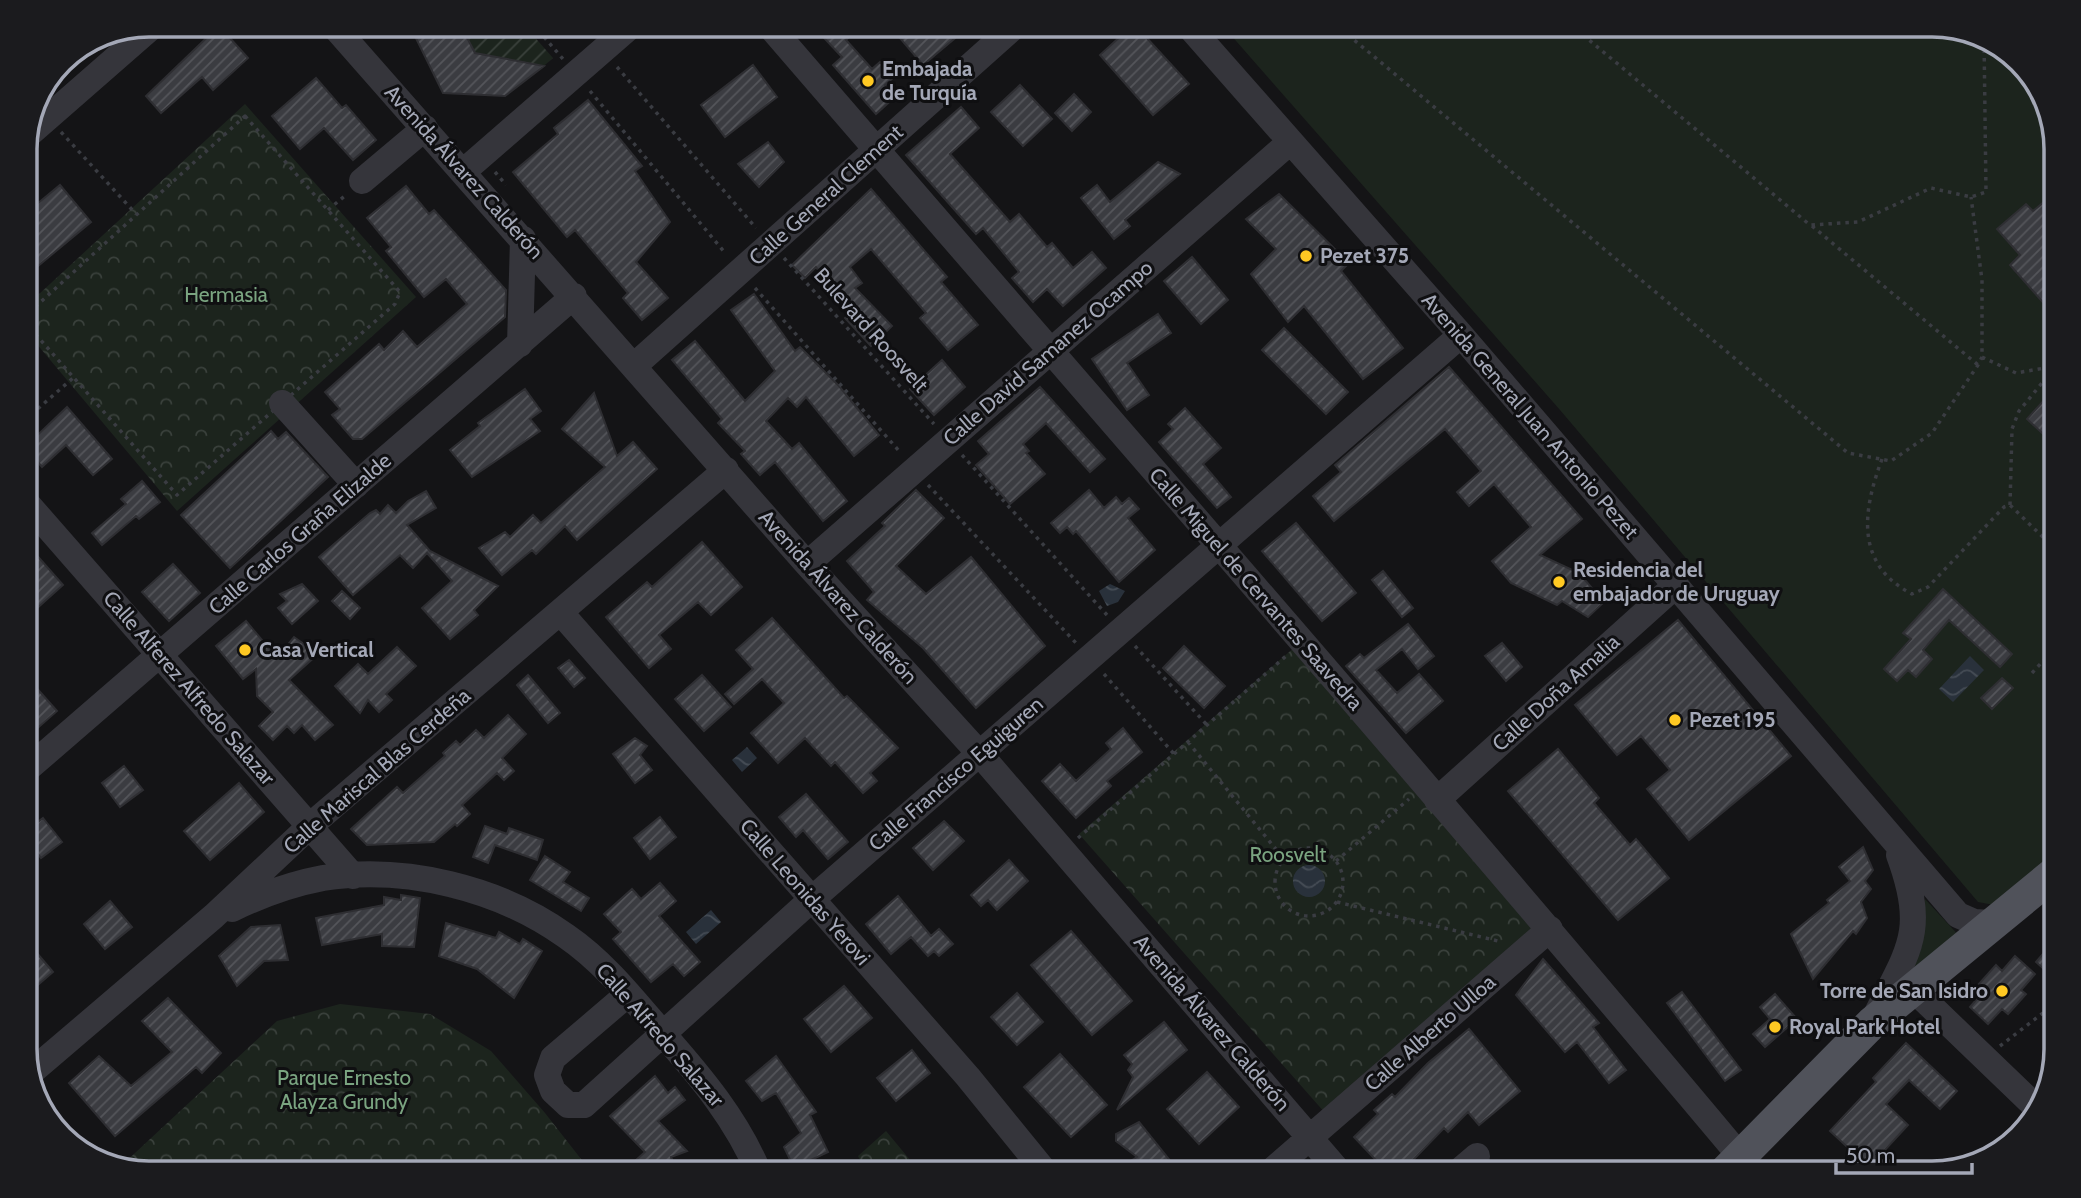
<svg xmlns="http://www.w3.org/2000/svg" width="2081" height="1198" font-family="Cabin,sans-serif">
	<defs>
		<pattern id="forest-crowns" width="20" height="18" patternUnits="userSpaceOnUse" patternTransform="scale(1.75)"><rect width="20" height="18" fill="#1c241d"/><path d="M2 6a3 3 0 1 1 6 0M12 15a3 3 0 1 1 6 0" fill="none" stroke="#3a413c"/></pattern>
		<pattern id="garden-furrows" width="10" height="10" patternUnits="userSpaceOnUse" patternTransform="scale(1.75)"><rect width="10" height="10" fill="#1c241d"/><path d="M-1 1l2-2M0 10L10 0M9 11l2-2" fill="none" stroke="#3a413c"/></pattern>
		<pattern id="water-waves" width="16" height="10" patternUnits="userSpaceOnUse" patternTransform="scale(1.75)"><rect width="16" height="10" fill="#29313b"/><path d="M0 5q4-4 8 0t8 0" fill="none" stroke="#454c55"/></pattern>
		<pattern id="building-hatch" width="6" height="6" patternUnits="userSpaceOnUse" patternTransform="scale(1.75)"><rect width="6" height="6" fill="#3b3c41"/><path d="M-1 1l2-2M0 6l6-6M5 7l2-2" fill="none" stroke="#54555a"/></pattern>
	</defs>
	<rect width="100%" height="100%" fill="#141416"/>
	<!-- grass -->
	<path fill="#1c241d" d="M1222 25H1932L1994 41 2040 86 2056 141V857L1999 906 1978 902 1560 410Z
		M1925 899 1963 940 1908 983 1923 909Z"/>
	<!-- forest -->
	<path fill="url(#forest-crowns)" d="M245 104 416 297 177 511 25 330V307Z
		M1296 646 1540 929 1326 1114 1079 834Z
		M340 1004 430 1014 491 1051 545 1113 592 1173H149L121 1166 277 1021Z
		M886 1131 921 1173H866L858 1156Z"/>
	<!-- garden -->
	<path fill="url(#garden-furrows)" d="M460 25H524L553 58 539 70 532 64 475 53Z"/>
	<!-- water -->
	<path fill="url(#water-waves)" d="M1110 584 1125 591 1118 602 1107 606 1099 591Z
		M1970 656 1984 670 1953 702 1939 689Z
		M747 747 757 758 742 772 732 760Z
		M1293 881a16 16 0 1 1 32 0a16 16 0 1 1-32 0Z
		M711 910 721 922 696 944 686 932Z"/>
	<!-- building -->
	<path fill="url(#building-hatch)" stroke="#2e2e32" stroke-width="2" d="M409 24H460L475 53 544 66 505 96 443 93Z
		M811 24H862L846 40 872 69 880 62 894 77 885 85 895 97 876 114 833 65 842 57Z
		M888 24H972L923 65Z
		M1134 24 1189 84 1153 115 1100 55Z
		M219 26 248 58 213 90 202 77 161 113 146 96Z
		M753 65 777 97 725 137 701 105Z
		M316 78 342 108 346 105 376 140 353 160 324 128 300 149 272 116Z
		M1020 85 1052 119 1023 146 991 112Z
		M1074 94 1091 112 1072 131 1055 113Z
		M588 100 642 166 635 171 670 222 636 262 668 298 642 320 623 298 628 293 575 230 567 237 513 172 558 134 554 128Z
		M961 107 979 128 950 154 1010 222 1019 214 1047 247 1052 243 1073 268 1092 252 1106 268 1063 306 1047 289 1033 302 1012 278 1019 272 983 228 976 234 906 155Z
		M768 142 784 162 759 187 738 164Z
		M1158 162 1180 174 1125 220 1130 226 1114 239 1081 198 1097 185 1110 202Z
		M60 185 91 222 38 266 25 249V214Z
		M406 186 429 214 434 210 506 290 505 317 362 439H353L332 415 340 409 325 392 379 344 384 350 403 331 417 347 467 304 446 279 424 297 386 251 391 247 367 218Z
		M871 189 947 277 941 282 978 325 948 350 920 318 926 313 871 249 850 267 862 283 855 288 892 326 871 346 845 318 849 314 816 267 805 278 792 265Z
		M1279 194 1349 263 1341 271 1403 348 1363 379 1304 306 1288 322 1251 274 1276 249 1246 219Z
		M2044 202 2056 216V317L2010 265 2020 255 1997 229 2026 204 2033 211Z
		M1192 257 1228 300 1201 324 1164 281Z
		M754 294 795 351 800 347 839 386 879 435 854 456 806 397 797 407 788 398 766 421 792 449 799 443 847 501 823 521 775 462 760 475 741 454 745 451 718 423 722 419 672 360 695 341 745 401 775 371 731 310Z
		M1158 314 1171 333 1127 363 1149 395 1127 410 1092 359Z
		M1284 328 1348 392 1326 414 1262 350Z
		M942 360 965 387 934 415 910 389Z
		M1449 367 1582 519 1540 555 1579 573 1604 602 1588 617 1562 601 1557 605 1511 583 1492 561 1531 527 1494 484 1469 506 1457 492 1481 471 1445 429 1334 521 1313 496 1341 472 1335 465Z
		M1040 387 1105 459 1090 472 1046 423 1023 444 1029 451 1026 453 1045 474 1010 504 976 465 989 454 978 441Z
		M2056 387V446L2027 419Z
		M525 389 541 411 530 419 540 431 472 477 450 450 480 426 478 423Z
		M594 393 617 456 633 442 657 469 577 540 565 526 536 554 532 550 502 575 479 548 505 532 510 537 533 515 541 523 605 467 562 429Z
		M67 407 112 459 93 475 66 445 42 467 25 447Z
		M1185 408 1221 448 1203 464 1231 497 1217 508 1159 442 1173 429 1168 424Z
		M271 431 278 439 286 432 328 477 230 568 181 515Z
		M142 481 160 502 139 519 136 516 102 545 92 533 126 504 121 499Z
		M916 490 944 518 896 566 926 594 971 557 1045 646 976 708 923 648 867 600 874 592 847 561 885 526 882 523Z
		M1089 490 1104 508 1116 497 1122 504 1129 498 1139 509 1128 518 1155 550 1119 582 1076 531 1073 534 1067 527 1060 533 1051 523Z
		M426 491 436 508 407 525 430 551 498 586 474 610 478 615 450 639 422 608 452 581 427 553 413 568 400 555 353 595 319 557 370 513 376 510 380 514 388 505 396 513 408 501Z
		M1296 523 1356 593 1322 621 1262 551Z
		M25 542 63 585 25 619Z
		M702 542 742 587 711 615 698 602 659 635 671 649 649 668 606 617 647 582 652 587Z
		M173 564 200 593 169 621 142 592Z
		M1383 571 1413 608 1402 617 1372 580Z
		M302 584 318 601 292 624 278 608 287 601 280 594Z
		M1943 589 2012 654 2000 667 1949 620 1923 650 1932 659 1916 677 1908 670 1897 681 1884 669 1911 639 1903 633Z
		M342 591 360 608 350 619 332 601Z
		M772 618 844 698 847 696 898 748 870 773 877 781 863 793 835 762 831 766 805 738 778 763 751 733 784 703 762 679 734 704 725 694 753 669 736 650Z
		M1678 620 1791 756 1689 840 1647 789 1670 770 1641 736 1617 755 1575 705Z
		M246 621 277 658 294 637 318 654 289 680 333 725 315 740 302 725 294 733 287 726 273 740 259 726 273 712 257 696 256 669 243 679 216 646Z
		M1408 624 1434 656 1418 669 1402 649 1376 670 1397 693 1419 674 1443 701 1406 733 1346 666 1360 654 1364 658Z
		M1502 643 1522 667 1506 681 1485 656Z
		M1184 646 1225 686 1204 708 1163 668Z
		M397 647 416 666 386 694 392 700 379 712 368 700 360 713 335 686 358 664 368 674Z
		M569 660 585 678 574 687 558 668Z
		M25 675 57 711 25 739Z
		M528 675 560 713 548 723 517 685Z
		M702 675 731 707 704 731 675 699Z
		M2002 678 2013 688 1992 709 1981 698Z
		M508 715 526 734 502 758 514 771 504 780 497 773 462 805 470 814 457 826 455 824 434 842 367 845 351 829 397 787 403 793 445 756 443 753 456 741 460 745 476 730 484 738Z
		M1123 728 1142 752 1107 781 1111 786 1076 818 1042 781 1060 764 1076 781 1111 749 1106 743Z
		M635 738 647 746 640 755 652 770 635 783 613 754Z
		M1558 749 1599 798 1594 803 1630 845 1636 839 1669 878 1618 920 1508 791Z
		M124 766 143 790 120 807 102 783Z
		M239 783 264 812 210 860 184 831Z
		M806 794 848 842 828 859 803 830 796 837 779 817Z
		M660 817 676 837 650 859 634 838Z
		M43 818 62 842 41 858 25 837V832Z
		M944 821 964 841 933 870 913 848Z
		M485 826 507 834 509 828 543 840 537 860 495 845 488 863 473 857Z
		M1863 847 1873 870 1865 881 1871 889 1861 902 1867 918 1856 934 1853 931 1813 979 1791 934 1829 903 1827 900 1850 881 1839 867Z
		M545 856 570 872 563 882 589 898 581 911 530 880Z
		M1009 860 1028 881 997 910 988 900 981 906 971 895Z
		M660 883 676 901 659 916 700 962 684 976 673 964 651 982 613 939 621 932 604 914 632 889 641 899Z
		M401 895 420 898 414 947 382 946V934L322 945 316 918 384 905V897L401 900Z
		M898 896 931 936 939 929 953 944 939 956 934 951 928 956 911 937 891 954 866 924Z
		M110 901 132 927 105 949 84 924Z
		M446 923 496 938 499 932 520 944 523 939 542 951 514 998 477 969 439 956Z
		M280 925 288 960 264 961 237 986 219 956 251 927Z
		M1071 931 1132 1001 1092 1035 1031 965Z
		M2056 939V980L2036 962Z
		M36 952 53 972 25 996V962Z
		M2015 956 2035 974 2021 990 2026 994 2008 1014 2002 1009 1988 1024 1970 1007 1984 991 1977 986 1996 965 2002 971Z
		M1543 959 1599 1023 1593 1027 1626 1070 1609 1083 1577 1042 1565 1052 1516 995Z
		M844 986 872 1018 831 1052 804 1019Z
		M1682 992 1741 1070 1725 1081 1667 1003Z
		M1017 993 1043 1022 1017 1045 991 1017Z
		M1775 994 1797 1019 1765 1047 1753 1034 1770 1019 1760 1007Z
		M168 998 221 1053 202 1073 196 1067 115 1136 69 1083 99 1056 131 1086 172 1052 142 1021Z
		M1164 1022 1187 1050 1117 1110 1133 1077 1128 1070 1132 1064 1124 1055Z
		M1469 1029 1520 1091 1479 1125 1468 1112 1448 1132 1444 1128 1413 1160 1425 1173H1388L1354 1137 1378 1114 1374 1110 1392 1094 1395 1097 1428 1063Z
		M1906 1043 1957 1091 1940 1109 1909 1080 1886 1104 1908 1125 1869 1167 1830 1131 1876 1082 1873 1078Z
		M912 1050 930 1073 896 1101 877 1078Z
		M1060 1054 1107 1105 1071 1137 1024 1087Z
		M776 1056 816 1112 810 1115 828 1152 794 1168 784 1147 801 1133 776 1093 762 1101 746 1081Z
		M1207 1072 1239 1107 1199 1144 1167 1109Z
		M655 1076 668 1093 675 1087 685 1100 658 1121 687 1151 671 1157 678 1173H648L636 1160 645 1152 610 1116Z
		M1139 1122 1180 1173H1111L1137 1157 1116 1141V1134Z"/>
	<g fill="none" stroke-linecap="round" stroke-linejoin="round">
		<!-- path -->
		<path stroke="#3a3c42" stroke-width="3.5" stroke-dasharray="3.5 5" stroke-linecap="butt" d="M533 24 563 59
			M580 24 588 33
			M1335 24 1848 453 1891 461 1932 433 1978 365 1982 357V280L1971 197
			M1570 24 1810 225 1858 222 1931 188 1971 197 1986 192 1984 38
			M617 67 756 228
			M590 91 726 254
			M245 116 400 292 395 304 177 495 30 328 34 308Z
			M61 132 136 214
			M495 172 506 185
			M328 210 347 194
			M1812 226 1978 365
			M784 258 934 424
			M755 288 900 452
			M1982 357 2016 373 2056 366
			M25 420 73 378
			M962 455 1107 615
			M1882 459C1863 510 1854 564 1912 594L1928 587 2004 507 2010 505 2056 550
			M928 485 1076 643
			M2010 505 2012 429 2019 411 2056 366
			M1135 646 1207 725
			M2032 673 2056 647
			M1104 674 1174 754
			M1188 742 1284 859
			M1078 838 1286 656
			M1275 882a34 34 0 1 1 68 0a34 34 0 1 1-68 0Z
			M1336 861 1409 799
			M1337 902 1502 942
			M2000 1046 2056 1003"/>
		<!-- minor -->
		<path stroke="#35353b" stroke-width="26" d="M332 24 807 564 979 753 1340 1173
			M768 24C1093 401 1421 775 1740 1156
			M1187 24 1461 335 1958 915 1974 922 1992 923
			M28 135 155 24
			M464 171 633 24
			M362 181 425 128
			M520 344 523 239
			M635 365 1017 24
			M282 403 356 485
			M25 501 353 876
			M807 564 1290 142
			M561 613 968 1077 1046 1173
			M25 771 574 296
			M1437 800 1676 585
			M232 909C261 895 291 884 323 878 405 865 499 888 566 936 604 962 633 999 663 1034 701 1077 737 1120 759 1173
			M1914 990 2040 1111
			M628 994 553 1058 547 1075 553 1091 568 1105H584L811 900 1461 335
			M1874 1019C1908 950 1928 933 1899 855
			M30 1073 214 916 311 825 726 470
			M1269 1173 1550 929
			M1457 1173 1477 1156"/>
		<!-- major -->
		<path stroke="#50525a" stroke-width="33" d="M1724 1173 1872 1023 2056 872"/>
	</g>
	<!-- markers -->
	<g fill="#ffc923" stroke="#0f0f11" stroke-width="2.5">
		<circle cx="868" cy="81" r="7"/>
		<circle cx="1306" cy="256" r="7"/>
		<circle cx="1559" cy="582" r="7"/>
		<circle cx="245" cy="650" r="7"/>
		<circle cx="1675" cy="720" r="7"/>
		<circle cx="2002" cy="991" r="7"/>
		<circle cx="1775" cy="1027" r="7"/>
	</g>
	<g text-anchor="middle" stroke-width="6" stroke-linejoin="round" paint-order="stroke">
		<!-- poi labels -->
		<g font-size="21" font-weight="bold" fill="#a4a8b7" stroke="#0f0f11" text-anchor="start">
			<text x="882" y="76">Embajada<tspan x="882" dy="24">de Turquía</tspan></text>
			<text x="1320" y="263">Pezet 375</text>
			<text x="1573" y="577">Residencia del<tspan x="1573" dy="24">embajador de Uruguay</tspan></text>
			<text x="259" y="657">Casa Vertical</text>
			<text x="1689" y="727">Pezet 195</text>
			<text x="1988" y="998" text-anchor="end">Torre de San Isidro</text>
			<text x="1789" y="1034">Royal Park Hotel</text>
		</g>
		<!-- street labels -->
		<g font-size="21" fill="#a4a8b7" stroke="#0f0f11">
			<text transform="translate(464 172) rotate(48)" y="7">Avenida Álvarez Calderón</text>
			<text transform="translate(826 195) rotate(-42)" y="7">Calle General Clement</text>
			<text transform="translate(871 330) rotate(48)" y="7">Bulevard Roosvelt</text>
			<text transform="translate(1048 353) rotate(-41)" y="7">Calle David Samanez Ocampo</text>
			<text transform="translate(1530 416) rotate(49)" y="7">Avenida General Juan Antonio Pezet</text>
			<text transform="translate(300 534) rotate(-41)" y="7">Calle Carlos Graña Elizalde</text>
			<text transform="translate(1256 589) rotate(49)" y="7">Calle Miguel de Cervantes Saavedra</text>
			<text transform="translate(838 597) rotate(48)" y="7">Avenida Álvarez Calderón</text>
			<text transform="translate(189 688) rotate(49)" y="7">Calle Alferez Alfredo Salazar</text>
			<text transform="translate(1556 693) rotate(-42)" y="7">Calle Doña Amalia</text>
			<text transform="translate(377 771) rotate(-41)" y="7">Calle Mariscal Blas Cerdeña</text>
			<text transform="translate(956 774) rotate(-41)" y="7">Calle Francisco Eguiguren</text>
			<text transform="translate(805 892) rotate(49)" y="7">Calle Leonidas Yerovi</text>
			<text transform="translate(1212 1023) rotate(49)" y="7">Avenida Álvarez Calderón</text>
			<text transform="translate(1430 1033) rotate(-41)" y="7">Calle Alberto Ulloa</text>
			<text transform="translate(660 1035) rotate(49)" y="7">Calle Alfredo Salazar</text>
		</g>
		<!-- park labels -->
		<g font-size="21" fill="#7aa480" stroke="#0f0f11">
			<text x="226" y="302">Hermasia</text>
			<text x="1288" y="862">Roosvelt</text>
			<text x="344" y="1085">Parque Ernesto<tspan x="344" dy="24">Alayza Grundy</tspan></text>
		</g>
	</g>
	<!-- crop -->
	<path d="M0 0H2081V1198H0ZM149 37H1932A112 112 0 0 1 2044 149V1049A112 112 0 0 1 1932 1161H149A112 112 0 0 1 37 1049V149A112 112 0 0 1 149 37Z" fill="#1b1b1e" fill-rule="evenodd"/>
	<path fill="none" stroke="#a4a8b7" stroke-width="3.5" d="M149 37H1932A112 112 0 0 1 2044 149V1049A112 112 0 0 1 1932 1161H149A112 112 0 0 1 37 1049V149A112 112 0 0 1 149 37Z"/>
	<!-- scale -->
	<path d="M1836 1163v10h136v-10" fill="none" stroke="#a4a8b7" stroke-width="3.5"/>
	<text x="1846" y="1163" font-size="21" fill="#a4a8b7" stroke="#0f0f11" stroke-width="5" paint-order="stroke">50 m</text>
</svg>
